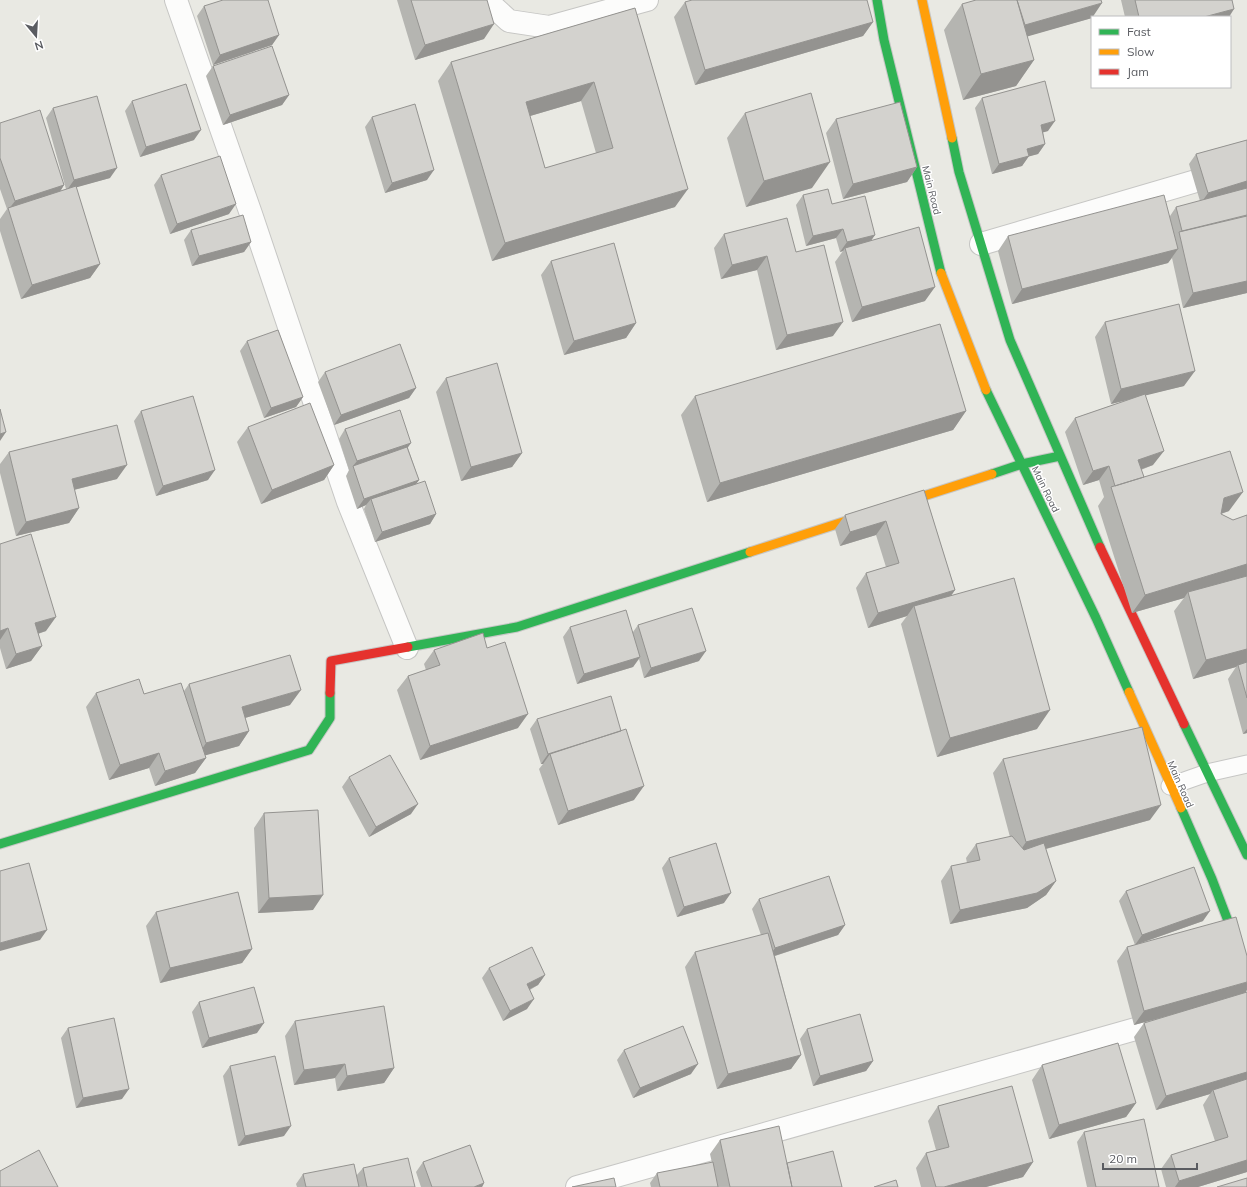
<svg xmlns="http://www.w3.org/2000/svg" width="1247" height="1187" font-family="Mulish,sans-serif">
	<rect width="100%" height="100%" fill="#e9e9e3"/>
	<g fill="none" stroke-linecap="round" stroke-linejoin="round">
		<!-- lane casing -->
		<g stroke="#c6c6c4" stroke-width="19">
			<path id="lane" d="M1170 786 1207 773 1247 764"/>
		</g>
		<!-- street casing -->
		<g stroke="#c6c6c4" stroke-width="24">
			<path id="street" d="M176 0 251 214 348 502 407 648
				M486 0 509 21 549 27 647 0
				M981 244 1247 166
				M577 1187 1171 1019"/>
		</g>
		<!-- fast casing -->
		<g stroke="#c6c6c5" stroke-width="11">
			<path id="fast" d="M877 0 884 40 941 273
				M952 138 959 172 1010 340 1100 547
				M986 390 1096 618 1129 692
				M992 474 1022 464 1060 456
				M408 647 517 627 750 552
				M1184 724 1247 855
				M1181 808 1212 879 1247 971
				M0 844 309 750 330 718V693"/>
		</g>
		<!-- slow casing -->
		<g stroke="#c6c6c5" stroke-width="11">
			<path id="slow" d="M922 0 952 138
				M941 273 986 390
				M750 552 992 474
				M1129 692 1181 808"/>
		</g>
		<!-- jam casing -->
		<g stroke="#c6c6c5" stroke-width="11">
			<path id="jam" d="M1100 547 1184 724
				M330 693 331 661 408 647"/>
		</g>
		<!-- lane -->
		<use href="#lane" stroke="#fcfcfb" stroke-width="17"/>
		<!-- street -->
		<use href="#street" stroke="#fcfcfb" stroke-width="22"/>
		<!-- fast -->
		<use href="#fast" stroke="#30b455" stroke-width="9"/>
		<!-- slow -->
		<use href="#slow" stroke="#ff9f0a" stroke-width="9"/>
		<!-- jam -->
		<use href="#jam" stroke="#e5322d" stroke-width="9"/>
	</g>
	<!-- wall -->
	<path fill="#b5b5b1" fill-rule="evenodd" d="M397 0H487L484 39 415 60Z
		M1121 0H1232L1229 17H1125Z
		M685 2 873 22 863 36 695 85 674 17Z
		M962 4 1092 18 1027 36 1034 60 1016 86 963 100 944 30Z
		M204 6 279 35 272 45 213 65 197 16Z
		M635 8 675 207 492 261 438 81 451 62ZM581 101 596 153 545 168 530 116Z
		M213 66 289 95 282 105 223 125 206 76Z
		M982 98 1048 131 1043 132 1045 144 1038 154 1029 156 1022 166 992 174 975 108Z
		M132 101 194 140 140 157 125 111Z
		M53 108 110 178 76 187 100 264 90 278 21 299 0 231V219L7 209 0 189V123L64 185 60 191 66 189 46 118Z
		M745 113 812 188 746 207 727 138Z
		M372 117 427 180 385 193 365 127Z
		M836 119 917 167 907 182 843 199 826 133Z
		M1247 140V293L1183 308 1172 258 1168 263 1012 304 998 251 1008 236 1170 216 1176 207 1200 201 1189 164 1196 154Z
		M161 175 229 214 170 234 154 185Z
		M803 195 832 204 875 235 870 241 925 301 852 322 835 262 843 251 840 252 836 238 806 246 796 205Z
		M191 230 251 242 244 252 192 266 184 240Z
		M724 234 796 252 833 336 776 350 757 270 721 279 714 248Z
		M551 261 636 323 626 338 564 355 541 275Z
		M1105 322 1184 386 1145 395 1153 465 1141 470 1144 477 1229 511 1221 514 1233 520 1247 515V733L1243 734 1228 679 1236 667 1193 679 1174 611 1184 598 1132 613 1098 506 1104 497 1099 480 1083 485 1065 432 1075 418 1130 399 1111 404 1095 337Z
		M247 341 303 397 296 407 264 418 240 351Z
		M325 372 416 388 409 398 334 425 318 382Z
		M446 378 522 453 512 467 461 481 436 392Z
		M695 396 966 411 953 430 707 502 681 415Z
		M141 411 208 480 156 496 134 421Z
		M248 427 334 465 324 480 261 504 237 442Z
		M345 429 408 448 419 480 415 484 436 514 430 524 375 542 364 509 366 505 357 509 346 476 349 470 339 439Z
		M9 452 117 479 74 490 79 508 69 523 16 536 0 473V464Z
		M924 490 955 590 951 596 1037 729 937 757 901 624 907 616 868 628 856 588 866 573 886 567 876 535 840 546 835 529 845 515Z
		M0 544 46 631 38 634 42 646 31 661 6 669 0 648Z
		M638 625 699 661 644 678 639 659 633 667 577 684 563 637 570 627 633 632Z
		M487 648 518 728 420 760 397 690 408 676 426 670 424 664 434 650Z
		M189 684 290 705 245 718 249 731 239 746 205 755 206 758 195 773 155 786 149 768 109 780 86 707 96 693 144 694 184 691Z
		M537 719 634 800 558 825 539 769 543 764H541L530 729Z
		M1003 759 1150 820 1046 849 1056 881 1046 895 1027 908 950 924 941 881 951 866 967 863 966 858 976 844 1010 837 993 773Z
		M349 777 411 814 369 837 342 787Z
		M264 813 313 910 258 913 254 828Z
		M669 858 724 903 677 917 662 868Z
		M1126 891 1203 921 1141 943 1245 993 1247 992V1172L1198 1187H1166L1161 1169 1171 1155 1215 1141 1203 1105 1210 1094 1156 1110 1134 1037 1144 1023 1157 1019 1134 1025 1117 961 1127 947 1135 945 1119 901Z
		M759 899 845 925 838 935 775 956 801 1055 791 1069 717 1089 685 967 695 952 761 935 752 909Z
		M156 912 252 949 242 963 160 983 146 926Z
		M489 968 545 975 538 985 530 990 527 1009 503 1021 482 978Z
		M199 1002 257 1033 202 1048 192 1012Z
		M295 1021 394 1068 384 1083 337 1091 335 1078 294 1085 285 1036Z
		M68 1028 122 1099 76 1108 61 1038Z
		M807 1029 873 1061 866 1071 813 1086 800 1039Z
		M624 1050 691 1074 633 1098 617 1060Z
		M1042 1065 1136 1103 1126 1117 1049 1139 1032 1080Z
		M230 1066 284 1136 238 1146 223 1076Z
		M938 1106 1033 1162 1023 1177 986 1187H921L916 1168 926 1153 936 1150 928 1121Z
		M1084 1132 1159 1187H1087L1077 1142Z
		M720 1140 787 1163 842 1187H651L650 1183 657 1173 712 1163 710 1154Z
		M423 1162 484 1183 482 1187H421L416 1172Z
		M363 1168 415 1187H297L296 1184 303 1174 356 1176Z"/>
	<!-- shaded-wall -->
	<path fill="#949390" d="M1102 3 1092 18 1015 40 1025 25Z
		M1234 9 1229 17H1204Z
		M873 22 863 36 695 85 705 70Z
		M494 24 484 39 415 60 425 45Z
		M279 35 272 45 213 65 220 55Z
		M1034 60 1016 86 963 100 981 74Z
		M594 82 581 101 513 121 526 102Z
		M289 95 282 105 223 125 230 115Z
		M1055 121 1048 131 1034 135 1041 125Z
		M201 130 194 140 140 157 146 147Z
		M1045 144 1038 154 1020 159 1027 149Z
		M1029 156 1022 166 992 174 999 164Z
		M830 162 812 188 746 207 764 181Z
		M917 167 907 182 843 199 853 184Z
		M117 168 110 178 67 190 74 180Z
		M434 170 427 180 385 193 392 183Z
		M1247 181V189L1201 203 1208 193Z
		M64 185 58 195 8 210 15 201Z
		M688 189 675 207 492 261 505 243Z
		M236 204 229 214 170 234 177 224Z
		M843 229 836 238 806 246 813 236Z
		M875 235 868 245 845 248 843 251 840 252 847 242Z
		M251 242 244 252 192 266 199 256Z
		M1178 249 1168 263 1012 304 1022 289Z
		M767 256 757 270 721 279 732 265Z
		M100 264 90 278 21 299 32 285Z
		M1247 281V293L1183 308 1193 293Z
		M935 287 925 301 852 322 862 307Z
		M843 322 833 336 776 350 787 335Z
		M636 323 626 338 564 355 574 341Z
		M1195 371 1184 386 1111 404 1121 389Z
		M416 388 409 398 334 425 341 415Z
		M303 397 296 407 264 418 271 408Z
		M966 411 953 430 707 502 720 483Z
		M6 432 0 441V434Z
		M411 443 404 453 353 466 357 461Z
		M1164 451 1153 465 1128 474 1138 460Z
		M522 453 512 467 461 481 471 467Z
		M127 465 117 479 61 493 72 479Z
		M334 465 324 480 261 504 272 490Z
		M1109 466 1099 480 1083 485 1093 471Z
		M215 470 208 480 156 496 163 486Z
		M419 480 412 490 371 499 366 505 357 509 364 499Z
		M1243 492 1229 511 1211 517 1224 498Z
		M79 508 69 523 16 536 26 522Z
		M436 514 430 524 375 542 382 532Z
		M886 521 876 535 840 546 850 532Z
		M1247 564V578L1188 592 1184 598 1132 613 1145 595Z
		M955 590 944 605 914 606 907 616 868 628 878 613Z
		M56 617 46 631 24 638 35 623Z
		M8 628 0 640V631Z
		M42 646 31 661 6 669 16 654Z
		M1247 649V664L1238 665 1236 667 1193 679 1206 660Z
		M706 651 699 661 644 678 651 668Z
		M640 657 633 667 577 684 584 674Z
		M301 690 290 705 231 722 242 707Z
		M1050 710 1037 729 937 757 950 738Z
		M528 714 518 728 420 760 430 746Z
		M1247 729V733L1243 734Z
		M249 731 239 746 196 758 206 743Z
		M159 753 149 768 109 780 120 765Z
		M548 754H550L543 764H541Z
		M206 758 195 773 155 786 165 771Z
		M644 786 634 800 558 825 568 811Z
		M418 804 411 814 369 837 376 827Z
		M1161 805 1150 820 1016 857 1026 842Z
		M1056 881 1046 895 1027 908 950 924 960 910Z
		M731 893 724 903 677 917 684 907Z
		M323 895 313 910 258 913 269 898Z
		M1210 911 1203 921 1135 945 1142 935Z
		M845 925 838 935 768 958 775 948Z
		M47 930 40 940 0 951V943Z
		M252 949 242 963 160 983 170 968Z
		M545 975 538 985 520 994 527 984Z
		M1247 982V990L1244 995 1134 1025 1144 1011Z
		M534 999 527 1009 503 1021 510 1011Z
		M264 1023 257 1033 202 1048 209 1038Z
		M801 1055 791 1069 717 1089 728 1074Z
		M873 1061 866 1071 813 1086 820 1076Z
		M345 1064 335 1078 294 1085 304 1070Z
		M698 1064 691 1074 633 1098 640 1088Z
		M394 1068 384 1083 337 1091 347 1076Z
		M1247 1072V1083L1213 1090 1210 1094 1156 1110 1166 1096Z
		M129 1089 122 1099 76 1108 83 1098Z
		M1136 1103 1126 1117 1049 1139 1059 1125Z
		M291 1126 284 1136 238 1146 245 1136Z
		M1247 1160V1172L1198 1187H1175L1179 1181Z
		M1033 1162 1023 1177 986 1187H944Z
		M484 1183 482 1187H474Z"/>
	<!-- building -->
	<path fill="#d3d2ce" stroke="#949390" fill-rule="evenodd" d="M223 0H268L279 35 220 55 204 6Z
		M411 0H487L494 24 425 45Z
		M692 0H867L873 22 705 70 685 2Z
		M976 0H1017L1034 60 981 74 962 4Z
		M1017 0H1101L1102 3 1025 25Z
		M1135 0H1232L1234 9 1204 17H1139Z
		M635 8 688 189 505 243 451 62ZM594 82 613 148 545 168 526 102Z
		M272 46 289 95 230 115 213 66Z
		M1045 81 1055 121 1041 125 1045 144 1027 149 1029 156 999 164 982 98Z
		M186 84 201 130 146 147 132 101Z
		M811 93 830 162 764 181 745 113Z
		M97 96 117 168 74 180 53 108Z
		M900 102 917 167 853 184 836 119Z
		M415 104 434 170 392 183 372 117Z
		M40 110 64 185 15 201 0 158V123Z
		M1247 140V181L1208 193 1196 154Z
		M220 156 236 204 177 224 161 175Z
		M76 186 100 264 32 285 8 208Z
		M1247 188V215L1182 231 1176 207Z
		M828 189 832 204 865 196 875 235 847 242 843 229 813 236 803 195Z
		M1164 195 1178 249 1022 289 1008 236Z
		M243 215 251 242 199 256 191 230Z
		M1247 216V281L1193 293 1179 232Z
		M787 218 796 252 824 245 843 322 787 335 767 256 732 265 724 234Z
		M919 227 935 287 862 307 845 248Z
		M614 243 636 323 574 341 551 261Z
		M1179 304 1195 371 1121 389 1105 322Z
		M940 324 966 411 720 483 695 396Z
		M278 330 303 397 271 408 247 341Z
		M400 344 416 388 341 415 325 372Z
		M497 363 522 453 471 467 446 378Z
		M1145 394 1164 451 1138 460 1144 477 1115 486 1109 466 1093 471 1075 418Z
		M193 396 215 470 163 486 141 411Z
		M310 403 334 465 272 490 248 427Z
		M0 409 6 432 0 434Z
		M400 410 411 443 357 461 345 429Z
		M117 425 127 465 72 479 79 508 26 522 9 452Z
		M407 447 419 480 364 499 353 466Z
		M1230 451 1243 492 1224 498 1221 514 1233 520 1247 515V564L1145 595 1111 487Z
		M425 481 436 514 382 532 371 499Z
		M924 490 955 590 878 613 866 573 899 563 886 521 850 532 845 515Z
		M31 534 56 617 35 623 42 646 16 654 8 628 0 631V544Z
		M1247 576V649L1206 660 1188 592Z
		M1014 578 1050 710 950 738 914 606Z
		M692 608 706 651 651 668 638 625Z
		M626 610 640 657 584 674 570 627Z
		M483 633 487 648 505 642 528 714 430 746 408 676 440 665 434 650Z
		M290 655 301 690 242 707 249 731 206 743 189 684Z
		M1247 662V698L1238 665Z
		M139 679 144 694 181 683 206 758 165 771 159 753 120 765 96 693Z
		M611 696 621 731 548 754 537 719Z
		M1142 727 1161 805 1026 842 1003 759Z
		M626 729 644 786 568 811 550 754Z
		M390 755 418 804 376 827 349 777Z
		M318 810 323 895 269 898 264 813Z
		M1012 836 1024 850 1044 843 1056 881 1037 893 960 910 951 866 980 860 976 844Z
		M716 843 731 893 684 907 669 858Z
		M29 863 47 930 0 943V871Z
		M1194 867 1210 911 1142 935 1126 891Z
		M829 876 845 925 775 948 759 899Z
		M238 892 252 949 170 968 156 912Z
		M1236 917 1247 956V982L1144 1011 1127 947Z
		M768 933 801 1055 728 1074 695 952Z
		M532 947 545 975 527 984 534 999 510 1011 489 968Z
		M254 987 264 1023 209 1038 199 1002Z
		M1247 992V1072L1166 1096 1144 1023Z
		M384 1006 394 1068 347 1076 345 1064 304 1070 295 1021Z
		M860 1014 873 1061 820 1076 807 1029Z
		M114 1018 129 1089 83 1098 68 1028Z
		M683 1026 698 1064 640 1088 624 1050Z
		M1118 1043 1136 1103 1059 1125 1042 1065Z
		M275 1056 291 1126 245 1136 230 1066Z
		M1247 1079V1160L1179 1181 1171 1155 1228 1137 1213 1090Z
		M1012 1086 1033 1162 944 1187H936L926 1153 949 1147 938 1106Z
		M1144 1119 1159 1187H1096L1084 1132Z
		M779 1126 792 1187H730L720 1140Z
		M470 1145 484 1183 474 1187H432L423 1162Z
		M39 1150 58 1187H0V1171Z
		M833 1151 842 1187H792L787 1163Z
		M408 1158 415 1187H367L363 1168Z
		M713 1162 718 1187H660L657 1173Z
		M354 1164 359 1187H306L303 1174Z
		M614 1178 616 1187H572Z
		M1247 1178V1187H1217Z
		M896 1180 898 1187H874Z"/>
	<g text-anchor="middle" stroke-width="3" stroke-linejoin="round" paint-order="stroke">
		<!-- street labels -->
		<g font-size="10" fill="#5a5c61" stroke="#fff">
			<text transform="translate(932 190) rotate(76)" y="4">Main Road</text>
			<text transform="translate(1046 489) rotate(64)" y="4">Main Road</text>
			<text transform="translate(1181 784) rotate(66)" y="4">Main Road</text>
		</g>
	</g>
	<!-- legend -->
	<rect x="1091" y="16" width="140" height="72" fill="#ffffff" stroke="#bdbec0"/>
	<rect x="1099" y="29" width="20" height="6" fill="#30b455" stroke="#bdbec0"/>
	<text x="1127" y="36" font-size="12" fill="#5a5c61">Fast</text>
	<rect x="1099" y="49" width="20" height="6" fill="#ff9f0a" stroke="#bdbec0"/>
	<text x="1127" y="56" font-size="12" fill="#5a5c61">Slow</text>
	<rect x="1099" y="69" width="20" height="6" fill="#e5322d" stroke="#bdbec0"/>
	<text x="1127" y="76" font-size="12" fill="#5a5c61">Jam</text>
	<!-- north arrow -->
	<g transform="translate(36 36) rotate(162)" stroke="#ffffff" stroke-width="3" paint-order="stroke">
	<path d="M0-3L7 15L0 10L-7 15Z" fill="#5a5c61"/>
	<text y="-6" font-size="11" font-weight="bold" text-anchor="middle" fill="#5a5c61">N</text>
	</g>
	<!-- scale -->
	<path d="M1103 1163v6h94v-6" fill="none" stroke="#5a5c61" stroke-width="2"/>
	<text x="1109" y="1163" font-size="12" fill="#5a5c61" stroke="#ffffff" stroke-width="3" paint-order="stroke">20 m</text>
</svg>
